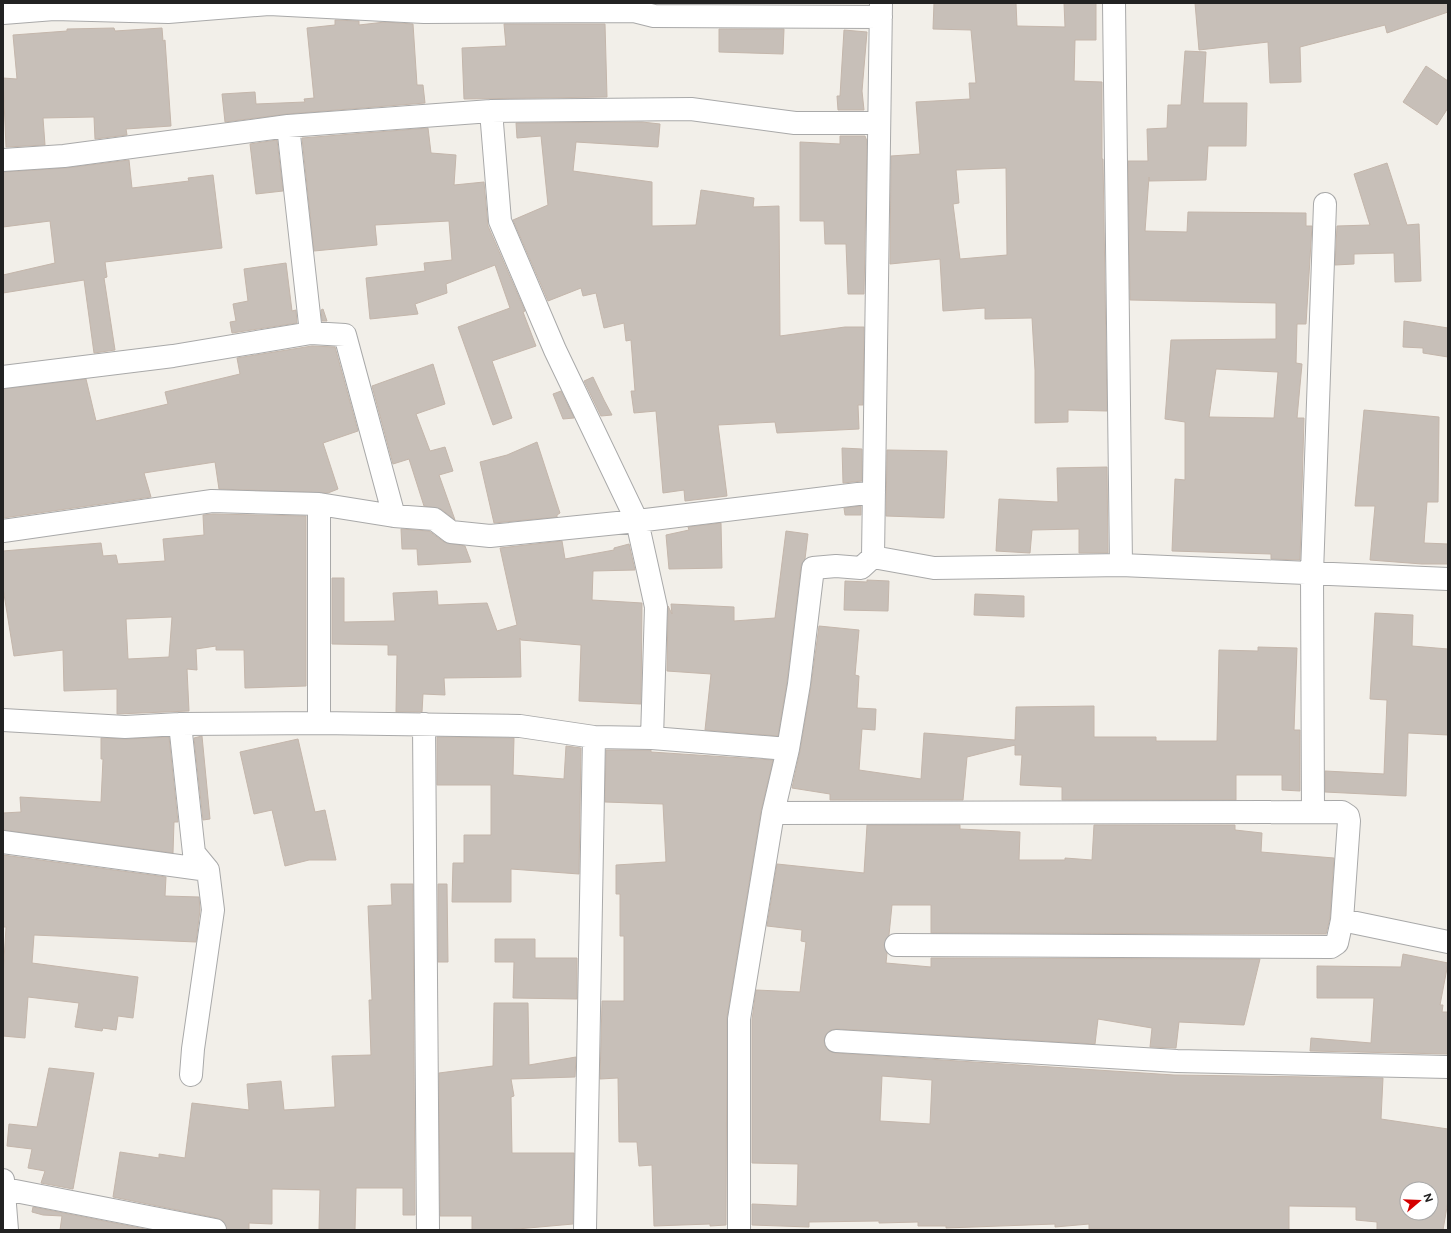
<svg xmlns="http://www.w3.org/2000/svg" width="1451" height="1233" font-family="Figtree,sans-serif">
	<rect width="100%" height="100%" fill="#f2efe9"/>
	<!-- building -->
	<path fill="#c7bfb8" stroke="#c4b6ab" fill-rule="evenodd" d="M934 3H1016L1017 26 1065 27 1064 3H1096V40H1075L1074 81 1102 82V159H1103L1107 411 1068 410V422L1035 423V370L1032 318 985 319V308L943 311 940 259 890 264 891 156 920 154 916 102 970 99 969 83H976L971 30 933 29ZM1006 168 1007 255 960 259 953 204 959 203 956 170Z
		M1195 3H1448V12L1387 33 1385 25 1300 47 1301 82 1270 83 1268 42 1199 50Z
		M335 20 359 21V25L385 22 413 24 417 85H423L425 103 287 114 225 122 222 94 255 92 256 104 305 102 304 99 314 98 307 28 335 25Z
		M504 24H605L607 97 464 99 462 48 506 46Z
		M114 28 115 31 162 28 163 41 165 40 171 126 126 129 127 135 95 139 94 117 43 118 45 145 6 147 3 78 17 79 13 35 67 31V29Z
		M719 29H784L783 54 719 52Z
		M844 30 867 32 862 91 864 110H838L837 96H840Z
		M1185 51 1206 52 1203 103H1247L1246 146H1208L1206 180 1149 181V177L1145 231 1187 232 1188 212 1306 213V226H1312L1306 324H1297L1296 363 1302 364 1297 418H1304L1300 560 1271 559V554L1172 551 1175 479 1185 480V422L1165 419 1171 340 1276 339V303L1130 300 1128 161H1148L1147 129 1167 128 1168 105H1181ZM1216 369 1278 372 1274 418 1209 417Z
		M1426 66 1448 81V108L1437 125 1403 102Z
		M642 122 660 124 658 147 576 142 573 171 652 182V226L696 225 701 190 754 198 753 207 779 206 780 336 845 327H864L863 405H858L859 429 777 433 775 422 718 425 727 496 685 501 684 490 663 493 656 411 634 413 631 391H635L631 340 626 341 624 323 604 328 596 293 583 296 581 288 548 301 513 220 548 205 541 136 517 138 516 123Z
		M428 128 431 153 456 155 454 185 484 182 488 226 525 311 523 312 536 346 492 361 512 418 493 425 458 327 510 308 495 265 446 284 447 293 415 304 418 314 370 319 366 278 425 271 424 263 452 260 449 221 375 225 377 245 314 251 302 138Z
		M840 136H865L867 141 864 294H848L846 244H825L824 221H800V142L840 144Z
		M277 140 283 191 256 194 250 144Z
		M129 160 132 188 189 181 188 178 213 175 222 248 105 262 107 277 104 278 115 350 94 353 84 280 3 293V275L55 263 50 221 3 227V172L66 168Z
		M1387 163 1407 225 1419 224 1421 281 1395 282 1394 253 1354 254V264L1335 265 1337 226 1370 225 1354 174Z
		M286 263 292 311 296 310 297 323 232 333 230 322 236 321 233 304 248 301 244 269Z
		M323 309 327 321H322L321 310Z
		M1404 321 1448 328V357L1423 353V348L1403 347Z
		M312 346 335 347 358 431 323 443 338 489 328 493 219 489 215 462 144 473 151 497 3 518V389L86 379 96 421 168 404 165 392 240 374 237 358Z
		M433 364 445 404 416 414 430 451 445 447 453 471 439 475 455 520 441 509 424 506 409 459 393 464 372 386Z
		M593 377 604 400 612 415 601 416 584 381Z
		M561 391 574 418 563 419 553 394Z
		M1364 410 1439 417 1438 502H1427L1424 543 1448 544V564H1422L1370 560 1375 506H1355Z
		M537 442 560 513 557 515V517L494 523 480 462 507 455Z
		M842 448 862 449V481L843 483Z
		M887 450 947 451 944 518 886 516Z
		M1107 467 1108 553H1079V529L1032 530 1030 553 996 551 999 499 1058 502 1057 468Z
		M861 506V515H845L844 508Z
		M213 514 306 516V686L245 688 244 650H216V646L196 649 197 670 187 669 189 711 117 714V689L64 691 63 650 14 656 3 588V551L101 543 103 556 116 555 118 564 165 561 163 539 204 535 203 515ZM172 617 169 657 128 659 126 619Z
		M721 523 722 568 669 569 666 535 689 530 688 527Z
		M401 529 429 531 444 542 465 546 471 562 418 565 417 549H402Z
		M786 531 808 534 805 559 801 566 787 682 778 736 705 730 711 674 667 671 668 606 672 614 671 604 734 607V621L775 618Z
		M562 541 565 559 614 550V548L629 544 635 570 593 571 592 600 642 603 641 704 579 701 581 645 521 640 520 638 521 677 444 678 445 695 423 694 422 712H396L397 655H388V645L332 644V578H344V622L395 621 393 593 437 591 438 605 487 603 497 631 517 625 500 548Z
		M867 580 889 581 888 611 844 610 845 581 867 582Z
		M975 594 1024 596V617L974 615Z
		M1375 613 1413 615 1412 646 1448 649V735L1408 733 1406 796 1325 792V771L1384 774 1387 700 1370 699Z
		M819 626 859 630 855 675 859 676 857 708 876 709 875 730 862 729 859 770 921 779 924 733 1015 740 1016 707 1094 706V737H1156V741H1217L1219 650 1258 651V647L1297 648 1294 730H1300V791L1282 790V775H1236V800H1062V787L1020 785 1022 755H1015V745L967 757 963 800H830V794L792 788 800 751 811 686Z
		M202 736 210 819 203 820 194 738Z
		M169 737 178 822H174L173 853 3 830V813L21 812 20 797 101 802 103 759H101V738L126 739Z
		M437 737 514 738 513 775 564 779 566 746 581 748 579 874 511 869V902H452L453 863H464V835H491V785H437Z
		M298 739 315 812 325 810 336 860H309L285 866 272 810 254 814 240 752Z
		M606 750H651V752L773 760 761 811 727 1017 726 1225 710 1226V1224L654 1226 652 1165 639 1166 637 1142H619L618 1078 600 1079 602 1001H624V936H620V894H616V865L666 862 663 804 605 802Z
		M867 825H960V829L1020 832 1019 860H1065V858L1092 860 1094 825H1235V830L1262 833 1261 852 1334 858 1330 918 1326 934 931 933V905H892L889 935 884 945 887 953 886 963 931 967V958L1260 959 1244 1025 1179 1022 1176 1048 1150 1047 1152 1028 1098 1019 1095 1044 837 1029 831 1030 826 1034 824 1040 825 1046 829 1051 835 1053 1174 1075 1383 1078 1381 1119 1448 1129V1201L1443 1230H1377V1222L1356 1220V1207L1289 1206V1230L1089 1229V1224L1055 1227V1224L946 1228V1226H918V1222L879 1223V1221L809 1222V1227L752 1225V1204L797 1206 798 1164 752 1163V1020L756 990 800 992 806 942 801 941 802 930 767 926 777 864 864 873ZM882 1076 932 1080 930 1124 880 1121ZM1407 1189H1431V1213H1407Z
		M3 855 166 877 165 896 199 897 200 910 196 942 34 935 32 963 138 977 133 1018 118 1016 116 1030 103 1028 102 1031 75 1027 79 1003 28 997 25 1038 3 1036V976L6 927H3Z
		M391 884H413L415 1215H403V1188H356L355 1230 319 1229 320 1190 272 1189V1224L249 1223V1230H227L223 1221 217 1218 113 1197 120 1152 159 1158V1154L185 1158 192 1103 249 1110 247 1084 281 1081 284 1110 335 1107 332 1056 371 1055 369 1000H372L368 906 392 905Z
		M438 884H447L448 962H438Z
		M495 939H535V958H577V999L513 998 514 962H495Z
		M1403 954 1448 963 1440 1005H1443L1442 1012H1448V1054L1310 1051 1311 1038 1371 1043 1374 998H1317V966L1401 967Z
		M494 1003H528L529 1065 576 1057 575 1077 511 1079 514 1096 511 1097 512 1153H574L573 1224 506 1230H472V1216H440L439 1073 493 1066Z
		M49 1068 94 1073 73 1189 41 1183 45 1171 28 1168 32 1149 7 1146 9 1124 37 1127Z
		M33 1207 150 1230H60L62 1216 43 1215 32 1212Z"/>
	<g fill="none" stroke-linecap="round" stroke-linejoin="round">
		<!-- minor casing -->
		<g stroke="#a9a9a9" stroke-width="24">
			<path id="minor" d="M881 3 873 557 934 568 1121 565 1448 579
				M1114 3 1121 565
				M3 13 54 9 168 12 269 4 424 12 634 11 654 16 881 17
				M491 111 500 221 555 350 637 521 656 607 652 738
				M288 126 311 333
				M3 160 64 156 288 126 491 111 691 109 795 123H879
				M3 377 173 356 311 333 345 335 394 516
				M3 531 212 501 319 504 394 516 434 519 451 532 490 536 637 521 858 494 874 493
				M3 720 125 727 180 724 319 723 520 726 594 737 652 738 788 749
				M319 723V504
				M180 724 194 853 208 870 213 910 193 1049 191 1075
				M424 724 428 1230
				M1313 812 1312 573 1325 204
				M773 813 1342 812 1348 816 1349 821 1342 920 1337 943 1331 947 896 945
				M3 842 208 870
				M1342 920 1448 942
				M836 1041 1177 1061 1448 1067
				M3 1180 7 1230
				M5 1189 215 1230
				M585 1230 594 737
				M739 1230V1019L773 813 788 749 799 684 813 568 836 566 861 568 873 557"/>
		</g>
		<!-- minor -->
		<use href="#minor" stroke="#fff" stroke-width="22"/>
	</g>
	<!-- border -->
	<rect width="1451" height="1233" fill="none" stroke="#222222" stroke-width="8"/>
	<!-- north arrow -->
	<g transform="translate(1419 1201) rotate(71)"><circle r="19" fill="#ffffff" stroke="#a7a7a7"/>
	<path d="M0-3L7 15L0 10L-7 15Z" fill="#d40000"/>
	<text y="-6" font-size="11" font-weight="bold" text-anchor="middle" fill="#222222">N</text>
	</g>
</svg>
